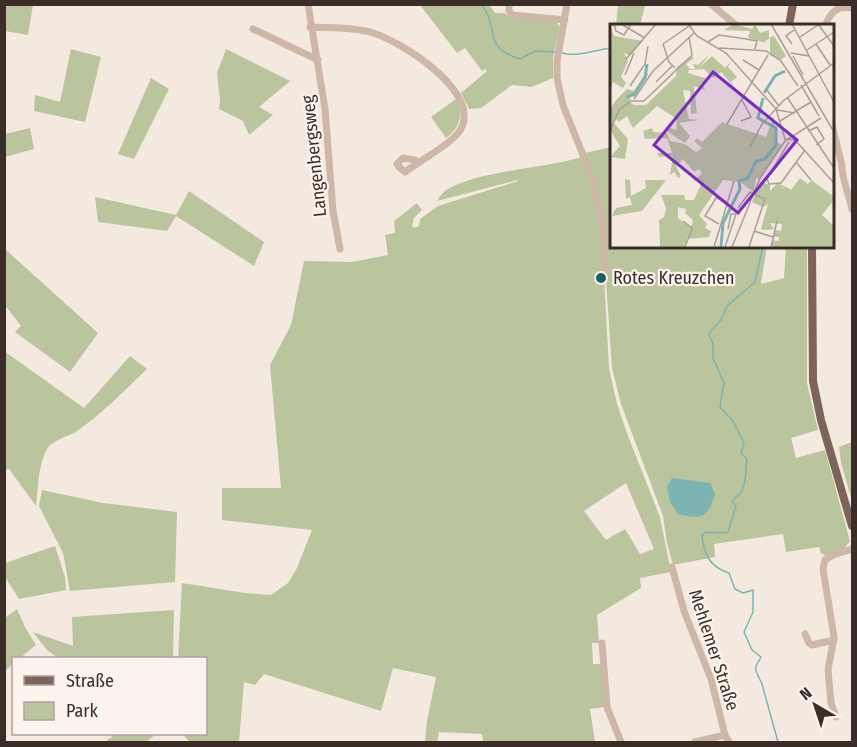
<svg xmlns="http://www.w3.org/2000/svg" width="857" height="747" font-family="'Fira Sans Condensed',sans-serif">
	<rect width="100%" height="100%" fill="#f4e9df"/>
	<!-- green -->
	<path fill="#bac59d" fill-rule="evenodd" d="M4 5H33L28 35 5 31Z
		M420 5H489L495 13H504L510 17 556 21 560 27 553 57V78L532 87 512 85 481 108 469 109 461 93 487 71 485 69 482 71 465 48 457 53Z
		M618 5 645 6 640 25H616Z
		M71 49 101 57 85 122 34 111 35 95 60 102Z
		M226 49 290 81 259 107 273 115 249 135 243 121 219 109 220 101 217 73Z
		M151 78 169 89 134 159 118 154Z
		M456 99C464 114 460 128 446 138L431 117Z
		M30 128 34 149 5 157V134Z
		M611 147V246H767L761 284 784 278 786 246H807V383L818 430 791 438 796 458 825 450 850 541 844 549 826 556 821 553 819 547 786 552 783 534 714 544 715 557 673 565 667 543 663 516 621 404 612 368 605 266V222L585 153Z
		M582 157 592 181 601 222 609 368 617 404 628 436 660 517 671 572 640 578 641 588 597 615 599 643H592L593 664H601L604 707 590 709 595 742H483L482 734 439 732 437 742H425L427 721 436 677 393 668 381 711 264 674 255 685 244 682 239 742H190L182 734H206V658H178L182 583 245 593 271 595 288 583 297 568 312 530 222 520V488H281L270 365 291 325 304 261 352 262 388 255 385 235 395 233 394 221 417 203 422 210 414 218 412 226 414 228 419 226 420 219 438 206 518 181V180L437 201C439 197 442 193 446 190 481 170 542 169 582 157ZM626 483 654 549 640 554 625 529 606 540 584 511Z
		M189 191 264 242 254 266 176 216 167 231 98 222 95 197 176 215Z
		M5 249 98 333 70 372 15 332 21 326 5 305Z
		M4 351 84 408 130 356 147 369C125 390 103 413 77 431 68 437 51 440 46 451 38 467 38 488 36 506L9 469 5 470Z
		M852 442V501L841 463 839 447Z
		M42 490 103 503 177 512 175 582 70 591 63 553 39 506Z
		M55 546 65 577 66 590 19 599 5 577V563Z
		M17 609 25 627 36 645 20 658H14L13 664 5 671V618Z
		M174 610 173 658H58L47 650 33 632 73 646 72 617Z
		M115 734H156L146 742H105Z"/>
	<!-- water -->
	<path fill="#7bb4b2" d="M672 478 710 483 715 494C708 518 702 520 678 514L670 502 667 487Z"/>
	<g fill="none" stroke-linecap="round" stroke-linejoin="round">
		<!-- stream -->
		<path stroke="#7bb4b2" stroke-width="1.5" d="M481 4C501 28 480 46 520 59L535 51 557 52
			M562 53C579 57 594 50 611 48
			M763 246 755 282 727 306 721 320 710 332 709 336 713 343V358L724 383 720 407 733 421 744 443 741 453 747 459C745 470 747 480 742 490 740 496 735 496 732 501L736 506 728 532 726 533 706 532 702 535C704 555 710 567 729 573L735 589 743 593 753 590V612L744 632 752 650 761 657 756 666V671L762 684 778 742"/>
		<!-- minor -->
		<path stroke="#ceb7a9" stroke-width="7" d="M308 4 325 109 333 211 340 249
			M509 4V11L512 15 565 20
			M567 4 557 61V78L563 105 593 180 603 222 605 278
			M711 4 737 26
			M825 26C831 11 837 6 852 8
			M310 27C330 28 352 27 370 32 400 40 486 94 459 132 450 144 431 154 418 163L415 160 403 158 397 164 399 167 405 172 418 163
			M253 29 318 60
			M832 125 842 165C840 172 850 199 852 209
			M672 567 684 611 711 679 725 735 729 742
			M805 634 809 643 812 645 834 640
			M602 643 607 707 621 742
			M836 717 831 703 828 670 834 637 823 569 825 560 833 555 852 549
			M695 742 725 735"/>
		<!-- major -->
		<path stroke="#7d635a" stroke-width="8" d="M789 26 793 4
			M812 246 813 381 821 420 852 526"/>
	</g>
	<!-- markers -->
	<circle fill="#1c605f" stroke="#fbf3ec" stroke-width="2" cx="601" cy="278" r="6"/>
	<g text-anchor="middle" stroke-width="4.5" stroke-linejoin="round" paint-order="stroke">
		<!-- street labels -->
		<g font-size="18" fill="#3b2e29" stroke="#fbf3ec">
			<text transform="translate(314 156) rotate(-96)" y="6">Langenbergsweg</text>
			<text transform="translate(714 650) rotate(72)" y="6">Mehlemer Straße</text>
		</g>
		<!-- poi labels -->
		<g font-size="18" fill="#3b2e29" stroke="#fbf3ec" text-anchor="start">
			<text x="613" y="284">Rotes Kreuzchen</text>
		</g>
	</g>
	<!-- overview -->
	<g transform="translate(610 24)">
		<rect width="224" height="224" fill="#f4e9df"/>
		<path d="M124 0 142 5 145 0 150 9 159 6V15L154 18 159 20 138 14 140 7 114 6ZM0 2 4 12 33 17 20 32 14 29 18 37 11 53 16 59 13 64 3 58 0 67ZM164 12 176 32 170 36 160 31V13ZM100 30 89 44 102 32 115 44 121 37 118 43 127 53 121 58 126 65 111 48 103 54 94 45 79 46 78 49 98 55 93 61 95 66 84 62 87 89 81 90 80 67 73 66 79 95 89 96 69 99 80 112 75 119 58 108V103L66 106 67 95 47 82 23 104 17 92 9 98 5 94 4 99 18 115 15 135 0 133 10 122 0 106V85L7 75 17 65 24 67 36 48 38 50 26 72 20 73V78L15 75 24 81H36L66 52 67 43 82 32 84 34 76 40 80 45H85L83 40 88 41ZM164 92 165 117 172 121 149 155 146 154 144 168 130 158 113 156 89 191 97 200 95 204 101 207 99 213 78 215 83 196 75 189 76 185 68 183V194L81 204 74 223H50L49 196 54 193 56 184 51 171H74L75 176H84L92 158 88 155 82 159 92 149 89 145 84 148 73 135 66 142 71 152 68 154 64 148 60 151 63 132 49 133 47 129H62L57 114 35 115 33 107 42 104 43 108 57 109 60 117 75 120 86 128 92 124 84 117 87 114 92 118 112 98 156 113ZM190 154 198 160 201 156 223 172V176L219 171 223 177 212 191 223 201V223H161L162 216 169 217V213H163L165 206 171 207 172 200 160 199 164 205 158 206 151 205 158 180 153 183 142 178 150 158 160 161V167L168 159 174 162 173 166 175 162 181 166ZM15 155 20 156 21 172 36 164 35 156H56L32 187 2 192 6 184 22 181 20 173 16 175Z" fill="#bac59d"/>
		<path fill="none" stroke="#7bb4b2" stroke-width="3" d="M154 69 165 52 175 47M17 73 24 70 35 54 37 40M111 223 113 199 130 165 129 157 138 154 146 137 155 135 166 121V104L148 94 153 74"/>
		<path fill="none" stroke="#aa9e96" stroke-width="1.5" d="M4 0 6 7 14 11 21 0M11 0 35 14M78 0 87 12 116 29 166 85 175 115 185 116 224 159M161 0 224 108M182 0 224 78M208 0 224 22M190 13 208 1M98 18 109 11 136 15 147 17 145 25M53 20 82 0M53 20 59 38 65 44M182 20 176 12 185 5M206 20 220 41M109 24 156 27 171 37 188 62M197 26 224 8M181 29 199 32M183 32 193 51M16 35 46 0M133 36 149 46M15 51 24 29M46 58 62 42M191 61 209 92M20 62 35 40 38 22M156 65 169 82M177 73 224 144M24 75 43 47 84 9M167 86 185 89M131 97 141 93 132 76M170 97 201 78M117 100 158 31M0 107 9 86 21 77H34L82 31 79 13M198 107 207 103 214 115 206 121M179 118 157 155 159 160 171 159 195 126M140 123 152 100 173 77 224 39M186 138 201 156M128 184 140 168 155 175 139 223M73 197 82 204 75 223M109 200 95 192 106 174 116 177M118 205 121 190H126M144 207 163 213M104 223 124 157M115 223 126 190M122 223 150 154 175 117 211 94M161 223 167 197"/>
		<path fill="#7b2cbf" fill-opacity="0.15" stroke="#7b2cbf" stroke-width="3" d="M103 48 187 116 128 189 44 121Z"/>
		<rect width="224" height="224" fill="none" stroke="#3b2e29" stroke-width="3"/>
	</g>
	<!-- border -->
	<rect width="857" height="747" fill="none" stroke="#3b2e29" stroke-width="12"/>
	<!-- legend -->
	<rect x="12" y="657" width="195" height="78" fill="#fbf3ec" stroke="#aea49e" stroke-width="1.5"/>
	<rect x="24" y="676" width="30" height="9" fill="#7d635a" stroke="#aea49e" stroke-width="1.5"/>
	<text x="66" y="687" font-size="18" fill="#3b2e29">Straße</text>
	<rect x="24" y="702" width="30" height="18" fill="#bac59d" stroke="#aea49e" stroke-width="1.5"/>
	<text x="66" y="717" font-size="18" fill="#3b2e29">Park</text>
	<!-- north arrow -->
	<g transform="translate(815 705) rotate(321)" stroke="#fbf3ec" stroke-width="4.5" paint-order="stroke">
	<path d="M0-4.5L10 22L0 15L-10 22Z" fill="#3b2e29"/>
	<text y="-9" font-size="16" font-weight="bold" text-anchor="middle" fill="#3b2e29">N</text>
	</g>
</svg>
